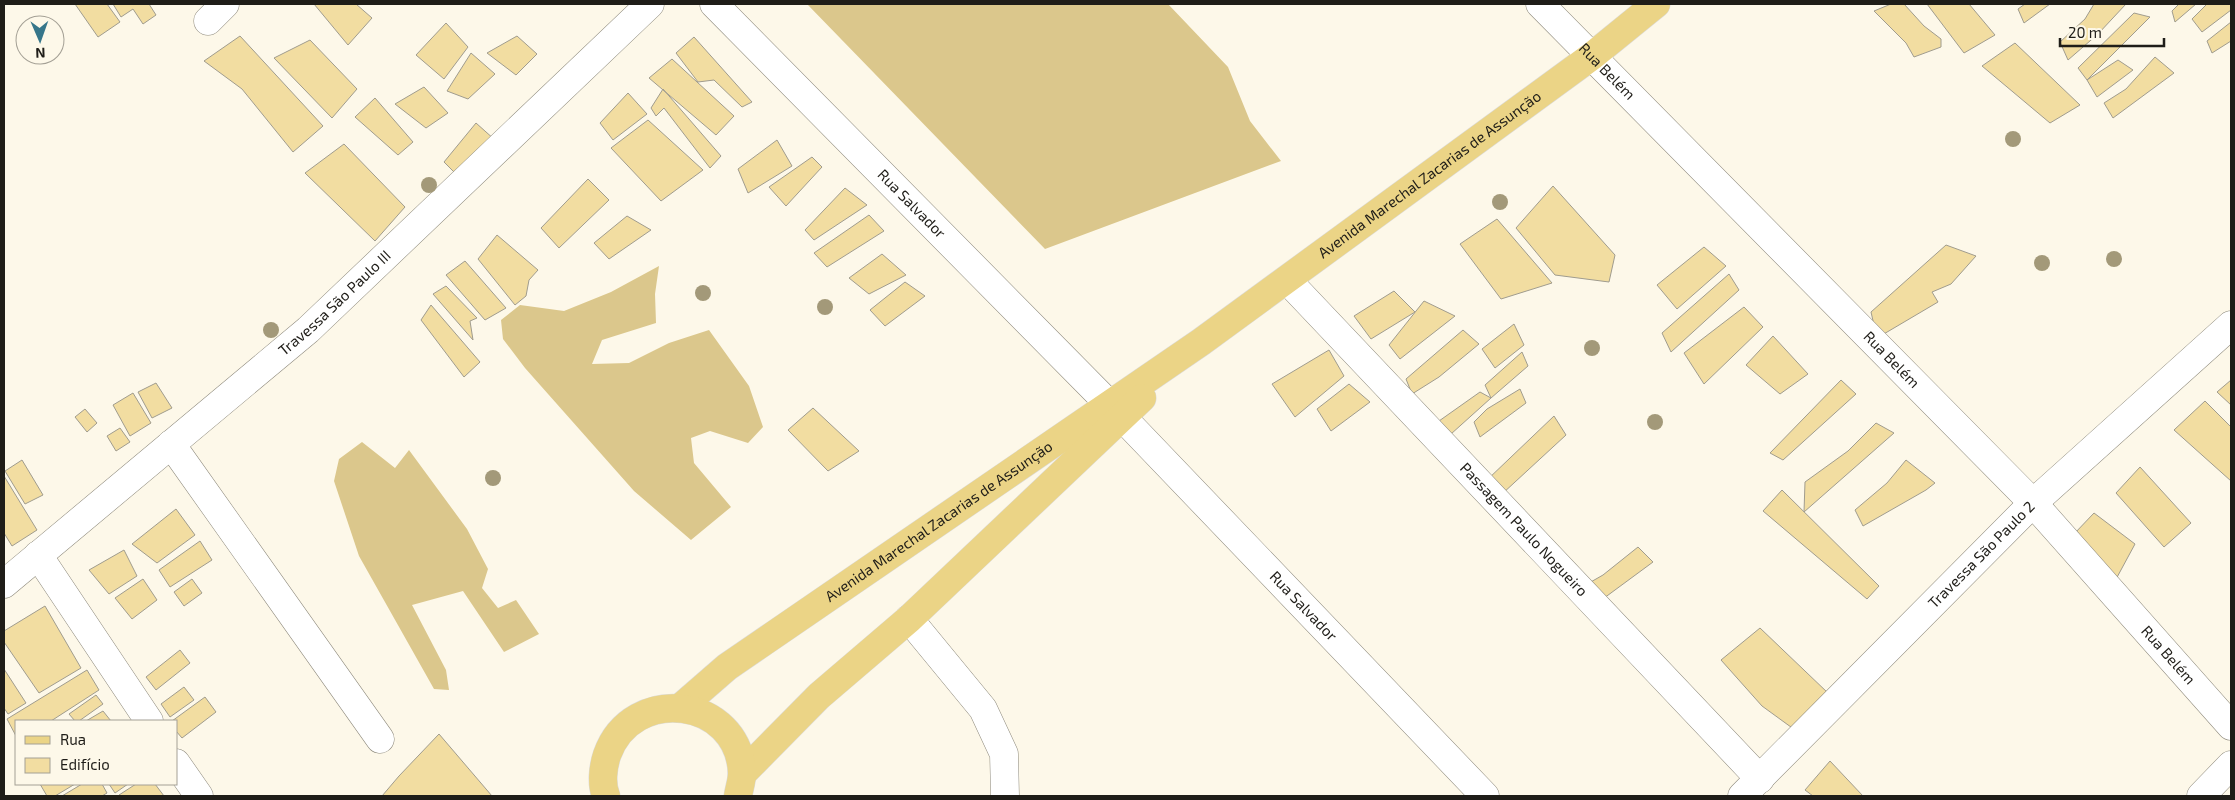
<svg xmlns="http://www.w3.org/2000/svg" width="2235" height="800" font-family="'Exo 2',sans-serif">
	<rect width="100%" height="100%" fill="#fdf8e9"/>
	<!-- forest -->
	<path fill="#dbc78c" d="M807 4H1168L1228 67 1250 121 1281 161 1045 249Z
		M659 266 655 294 656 323 602 340 592 364 629 363 669 343 709 330 749 386 763 427 748 443 710 431 691 438 694 463 731 507 691 540 634 491 525 368 503 339 501 320 520 305 564 311 611 292Z
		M362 442 395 468 409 450 467 529 488 569 482 588 498 608 516 600 539 634 504 652 463 591 412 605 446 670 449 690 434 689 359 556 334 481 339 459Z"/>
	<!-- building -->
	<path fill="#f2dda1" stroke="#a09c8e" d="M75 4H107L120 22 98 37Z
		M113 4H149L156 15 143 24 133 9 121 17Z
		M314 4H356L372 18 348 45Z
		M1891 4H1904L1924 26 1941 39V47L1914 57 1906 43 1874 11Z
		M1927 4H1969L1995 35 1964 53Z
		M2025 4H2050L2024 23 2018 9Z
		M2094 4H2126L2098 34 2068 60 2060 42 2085 19Z
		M2179 4H2196L2175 22 2172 11Z
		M2207 4H2231V10L2202 32 2192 19Z
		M2134 13 2150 17 2087 80 2078 68Z
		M2231 22V41L2212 53 2207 41Z
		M446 23 468 47 444 79 416 55Z
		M240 36 323 126 293 152 242 89 204 61Z
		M517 36 537 54 516 75 487 53Z
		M694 37 752 102 742 107 714 80 698 82 676 53Z
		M310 40 357 89 332 118 274 58Z
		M2015 43 2080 105 2050 123 1982 66Z
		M471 53 495 74 468 99 447 91Z
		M2155 57 2174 73 2113 118 2104 103 2126 89Z
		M672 59 734 116 716 135 649 78Z
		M2118 60 2133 70 2097 97 2087 80Z
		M424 87 448 113 426 128 395 104Z
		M663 89 721 156 710 168 664 108 656 116 651 108Z
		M628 93 647 114 613 140 600 123Z
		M375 98 413 142 398 155 355 117Z
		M648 120 703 170 661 201 611 148Z
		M476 123 495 140 456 174 444 162Z
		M777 140 792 166 748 193 738 169Z
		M344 144 405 207 375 241 305 173Z
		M812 157 822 167 786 206 769 187Z
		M588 179 609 200 559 248 541 228Z
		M1553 186 1615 255 1609 282 1555 275 1516 228Z
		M845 188 867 205 814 240 805 230Z
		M869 215 884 231 827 267 814 253Z
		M627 216 651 230 609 259 594 243Z
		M1497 219 1552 283 1501 299 1460 244Z
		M497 235 538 270 529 280 526 296 515 305 478 259Z
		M1946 245 1976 256 1951 284 1932 292 1938 302 1877 338 1871 312Z
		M1704 247 1726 266 1677 309 1657 285Z
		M882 254 906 275 869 294 849 278Z
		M465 261 506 308 485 320 446 275Z
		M1729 274 1739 290 1671 352 1662 333Z
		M905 282 925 296 885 326 870 310Z
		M446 286 477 318 470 321 473 340 433 294Z
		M1394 291 1415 312 1371 339 1354 316Z
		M1424 301 1455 316 1400 359 1389 345Z
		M431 305 480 362 464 377 421 320Z
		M1744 307 1763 327 1704 384 1684 353Z
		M1514 324 1524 345 1495 368 1482 349Z
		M1463 330 1479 344 1439 377 1412 394 1406 379Z
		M1773 336 1808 374 1780 394 1746 365Z
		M1329 350 1344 376 1295 417 1272 384Z
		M1522 352 1528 366 1491 398 1485 385Z
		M1841 380 1856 394 1783 460 1770 453Z
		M2231 380V405L2217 392Z
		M156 383 172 408 152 418 138 392Z
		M1349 384 1370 402 1331 431 1317 409Z
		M1520 389 1526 403 1480 437 1474 422 1487 409Z
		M1480 392 1491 398 1451 434 1439 421Z
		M133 393 151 423 130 436 113 405Z
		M2205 401 2231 427V481L2174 430Z
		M813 408 859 451 828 471 788 430Z
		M85 409 97 423 87 432 75 417Z
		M1554 416 1566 435 1502 494 1487 480Z
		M1876 423 1894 433 1804 512 1805 482 1848 451Z
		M120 428 130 442 116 451 107 436Z
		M22 460 43 495 25 504 5 471Z
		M1906 460 1935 483 1926 490 1863 526 1855 510 1887 483Z
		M2140 467 2191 523 2164 547 2116 493Z
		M4 476 37 530 12 546 4 533Z
		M1782 490 1879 586 1867 599 1763 511Z
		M176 509 195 535 157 563 132 544Z
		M2094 513 2135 544 2115 581 2074 534Z
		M200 541 212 560 170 587 159 570Z
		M1638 547 1653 562 1596 604 1582 587 1603 575Z
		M124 550 137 576 109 594 89 570Z
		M143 579 157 600 132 619 115 598Z
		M192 579 202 593 184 606 174 592Z
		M45 606 81 668 39 693 4 642V631Z
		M1760 628 1828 693 1795 730 1762 706 1721 660Z
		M180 650 190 663 156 690 146 677Z
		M4 669 26 703 8 714 4 708Z
		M87 670 99 690 51 721H16V736L7 719Z
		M184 687 194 700 170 717 161 704Z
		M96 695 103 704 79 721H75L69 714Z
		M205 697 216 712 182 738 176 731V721H172Z
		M103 711 111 721H86Z
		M439 734 492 796H382L399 776Z
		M1830 761 1863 796H1813L1805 790Z
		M40 784H75L55 796H47Z
		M82 784H102L107 793 102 796H62Z
		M109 784H128L115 793Z
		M136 784H155L164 796H120L119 795Z"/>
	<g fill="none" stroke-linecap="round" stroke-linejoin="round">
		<!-- minor casing -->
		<g stroke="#8d897c" stroke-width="29">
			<g id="minor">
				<path id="s1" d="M714 4 1109 404"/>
				<path id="s2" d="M1540 4 2033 503 2231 726"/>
				<path d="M208 21 225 4"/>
				<path id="s3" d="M1287 280 1760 779"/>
				<path id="s4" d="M1122 417 1485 796"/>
				<path d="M171 444 380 739"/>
				<path d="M38 555 149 721"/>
				<path id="s5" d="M4 584 308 330 650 4"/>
				<path d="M909 619 983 709 1004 754 1005 796"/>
				<path d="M176 763 199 796"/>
				<path id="s6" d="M1742 796 2033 503 2231 325"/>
				<path d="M2201 796 2231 765"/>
			</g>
		</g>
		<!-- major casing -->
		<g stroke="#dbdbda" stroke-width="29">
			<g id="major">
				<path id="s7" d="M681 707 727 667 1201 342 1592 56 1656 4"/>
				<path d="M742 774 819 696 909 619 1142 398"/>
				<path d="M606 796C601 784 603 767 607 755 632 684 739 697 742 773 742 781 739 789 738 796"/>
			</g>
		</g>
		<!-- minor -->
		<use href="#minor" stroke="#fff" stroke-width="28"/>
		<!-- major -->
		<use href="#major" stroke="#ebd486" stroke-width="28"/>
	</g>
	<!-- trees -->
	<g fill="#a39979">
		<circle cx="2013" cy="139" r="8"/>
		<circle cx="429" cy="185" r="8"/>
		<circle cx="1500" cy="202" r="8"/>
		<circle cx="2114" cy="259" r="8"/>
		<circle cx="2042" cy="263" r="8"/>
		<circle cx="703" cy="293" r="8"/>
		<circle cx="825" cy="307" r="8"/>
		<circle cx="271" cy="330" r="8"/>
		<circle cx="1592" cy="348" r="8"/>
		<circle cx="1655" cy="422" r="8"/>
		<circle cx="493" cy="478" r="8"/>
	</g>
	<g text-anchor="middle" stroke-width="4.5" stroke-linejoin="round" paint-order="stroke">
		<!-- street labels -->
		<g font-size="15" fill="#1f1d18" stroke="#fdf8e9">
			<text dy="5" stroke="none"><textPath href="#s2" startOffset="95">Rua Belém</textPath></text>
			<text dy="5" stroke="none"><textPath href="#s7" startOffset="919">Avenida Marechal Zacarias de Assunção</textPath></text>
			<text dy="5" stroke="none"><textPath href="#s1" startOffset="281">Rua Salvador</textPath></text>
			<text dy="5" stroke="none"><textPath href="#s5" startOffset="434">Travessa São Paulo III</textPath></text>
			<text dy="5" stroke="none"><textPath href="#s2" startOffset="500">Rua Belém</textPath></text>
			<text dy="5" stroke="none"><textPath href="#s7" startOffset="318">Avenida Marechal Zacarias de Assunção</textPath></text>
			<text dy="5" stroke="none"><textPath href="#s3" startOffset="344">Passagem Paulo Nogueiro</textPath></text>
			<text dy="5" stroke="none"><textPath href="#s6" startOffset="340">Travessa São Paulo 2</textPath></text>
			<text dy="5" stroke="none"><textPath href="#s4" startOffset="262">Rua Salvador</textPath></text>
			<text dy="5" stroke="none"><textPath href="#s2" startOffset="905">Rua Belém</textPath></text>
		</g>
	</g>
	<!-- border -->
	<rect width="2235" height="800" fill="none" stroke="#1f1d18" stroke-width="10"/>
	<!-- legend -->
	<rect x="15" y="720" width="162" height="65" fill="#fdf8e9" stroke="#a4a095"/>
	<rect x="25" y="736" width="25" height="8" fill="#ebd486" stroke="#a4a095"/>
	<text x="60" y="745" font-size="15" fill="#1f1d18">Rua</text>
	<rect x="25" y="758" width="25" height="15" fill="#f2dda1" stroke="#a4a095"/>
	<text x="60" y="770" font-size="15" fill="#1f1d18">Edifício</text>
	<!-- north arrow -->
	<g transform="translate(40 40) rotate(178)"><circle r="24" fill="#fdf8e9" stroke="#a4a095"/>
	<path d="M0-4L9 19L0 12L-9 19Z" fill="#36768a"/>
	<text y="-8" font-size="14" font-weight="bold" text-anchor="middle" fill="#1f1d18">N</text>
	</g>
	<!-- scale -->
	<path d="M2060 38v8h104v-8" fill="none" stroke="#1f1d18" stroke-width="2.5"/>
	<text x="2068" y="38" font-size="15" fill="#1f1d18" stroke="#fdf8e9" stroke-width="4" paint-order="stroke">20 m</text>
</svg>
